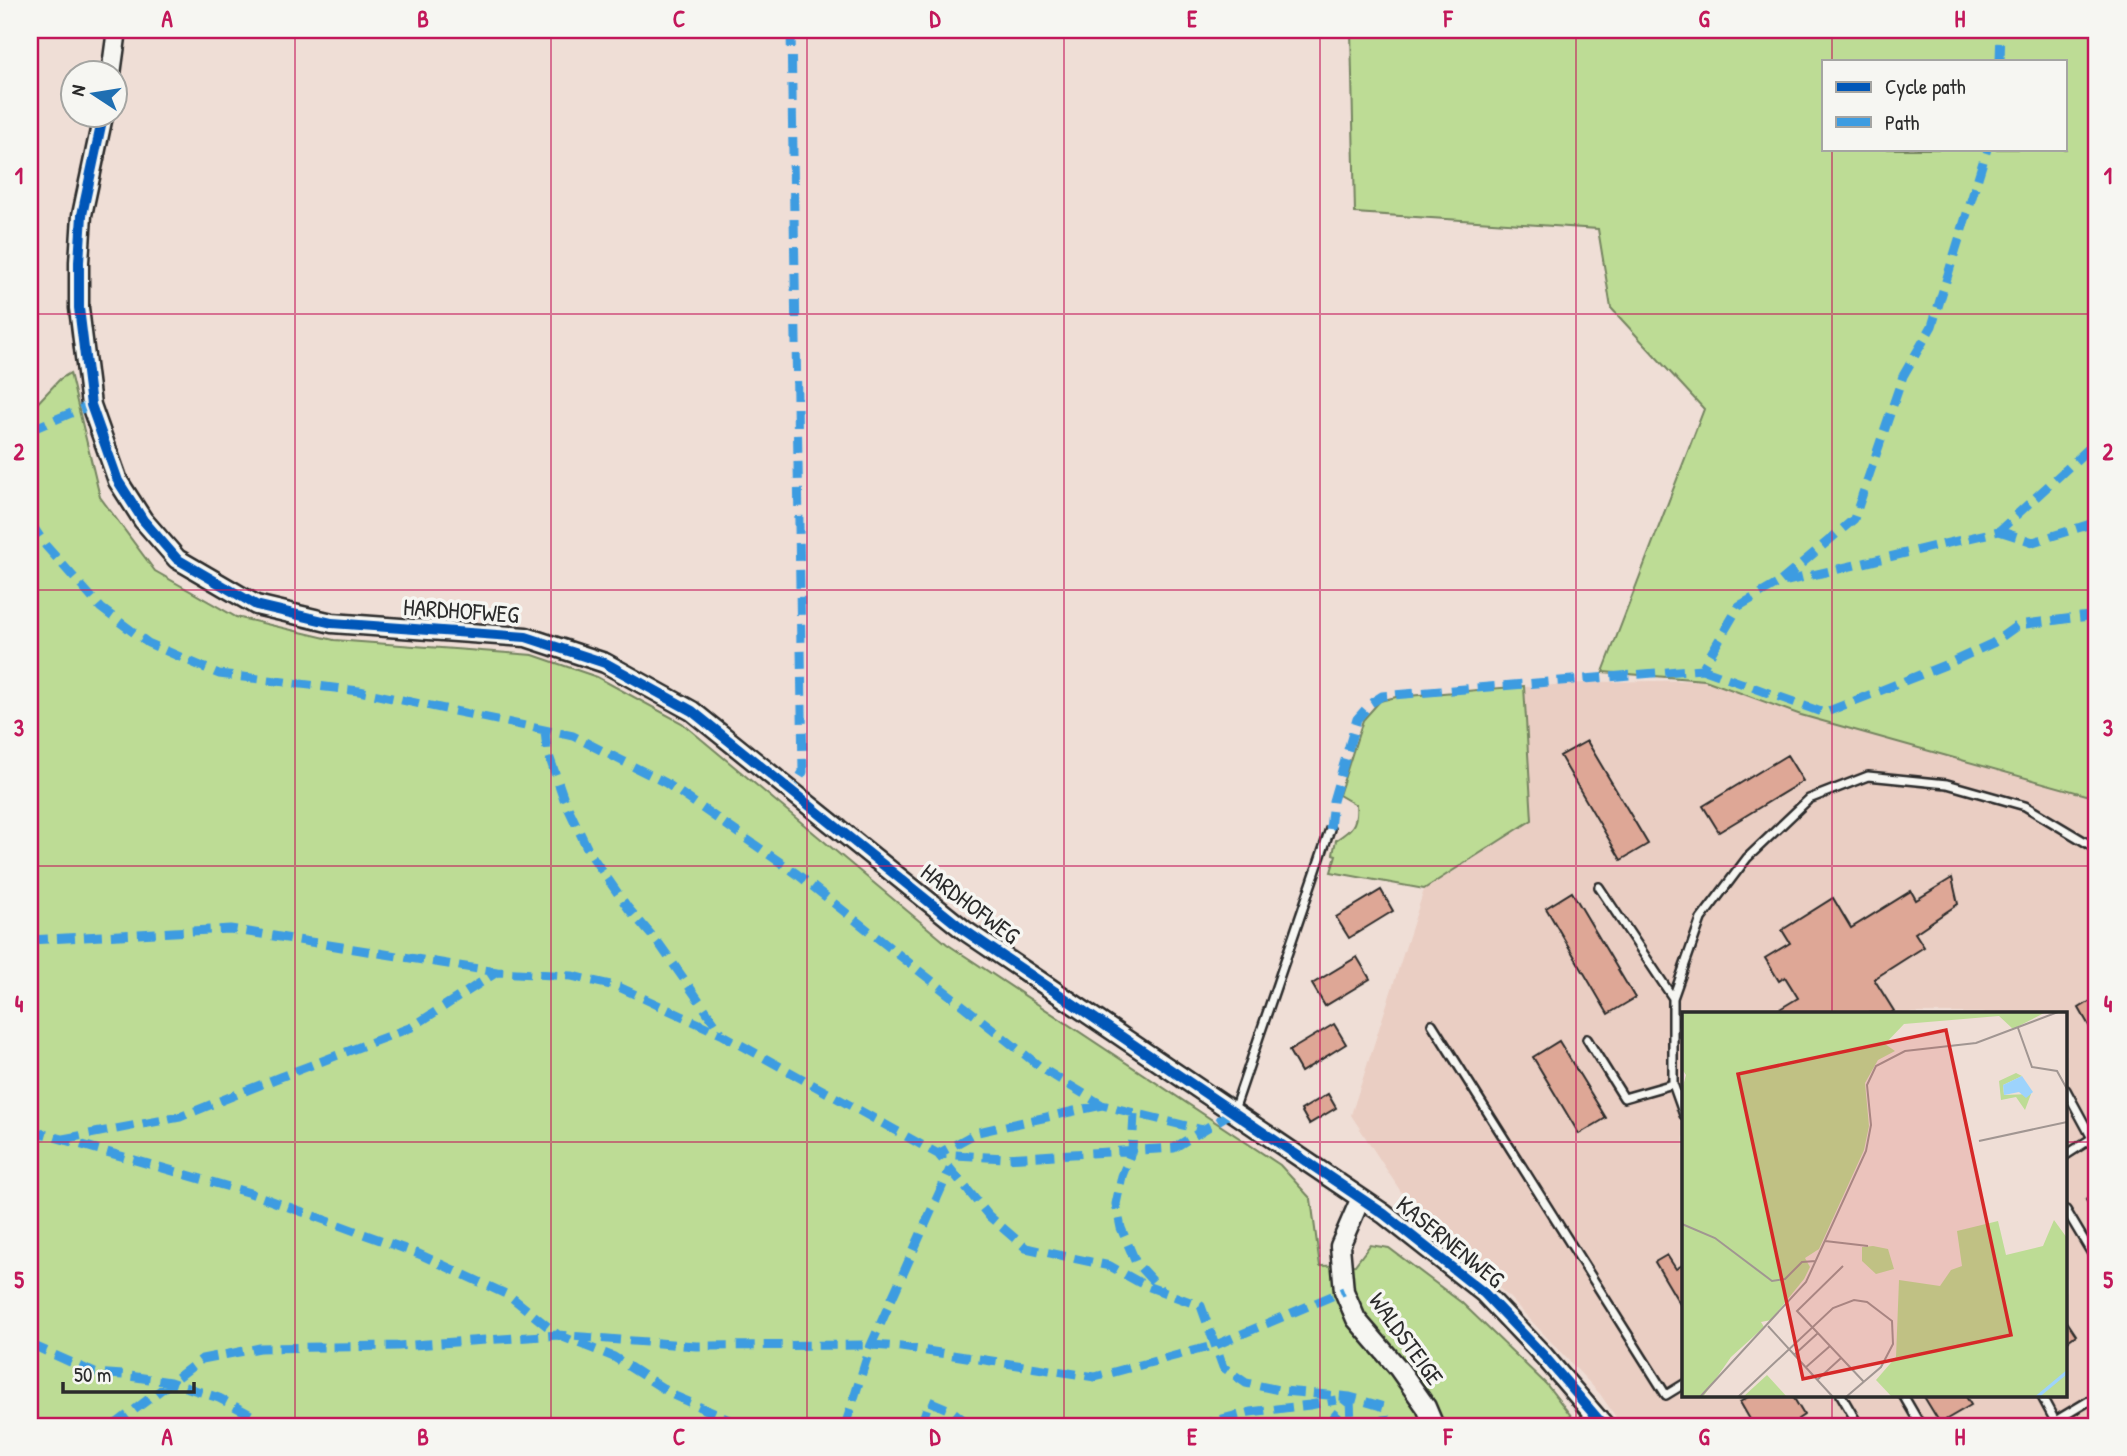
<svg xmlns="http://www.w3.org/2000/svg" width="2127" height="1456" font-family="'Patrick Hand',sans-serif">
	<rect width="100%" height="100%" fill="#efded6"/>
	<filter id="ink" filterUnits="userSpaceOnUse"><feTurbulence type="fractalNoise" baseFrequency=".0143" numOctaves="2"/><feDisplacementMap in="SourceGraphic" scale="14" xChannelSelector="R" yChannelSelector="G"/><feConvolveMatrix kernelMatrix="1 2 1 2 8 2 1 2 1" color-interpolation-filters="sRGB"/></filter>
	<g filter="url(#ink)">
		<!-- built -->
		<path fill="#eacec3" fill-rule="evenodd" d="M1705 680 1801 715 2097 798V1426H1622L1600 1394 1507 1295 1418 1218 1351 1115 1424 890 1532 821 1525 687 1599 682ZM1684 1013H2066V1395H1684Z"/>
		<!-- green -->
		<path fill="#bddc95" stroke="#748460" stroke-width="2" fill-rule="evenodd" d="M1351 30H2097V798L1801 715 1705 680 1603 672 1704 409 1611 308 1598 229 1355 213ZM1824 61H2066V149H1824Z
			M70 373 100 497 155 571 236 617 334 640 533 655 597 677 682 723 947 944 1280 1165 1311 1199 1320 1266 1355 1265 1370 1245 1389 1248 1462 1303 1546 1384 1579 1426H30V411L60 379Z
			M1524 686 1532 820 1424 889 1331 872 1336 855 1333 854 1336 840C1351 830 1358 825 1356 805L1339 795 1363 720 1380 701 1396 697Z"/>
		<!-- building -->
		<path fill="#dea796" stroke="#2b2b2b" stroke-width="2" d="M1587 741 1648 844 1621 860 1560 756Z
			M1787 755 1803 781 1719 832 1703 806Z
			M1952 878 1958 904 1915 933 1924 947 1874 979 1894 1011 1891 1013H1773L1798 998 1785 977 1779 981 1765 958 1790 943 1782 930 1833 898 1851 928 1911 891 1916 900Z
			M1381 890 1393 911 1349 938 1336 917Z
			M1572 892 1635 998 1608 1014 1546 908Z
			M1357 957 1370 979 1325 1006 1312 984Z
			M2097 997V1040L2079 1008Z
			M1334 1024 1346 1044 1301 1072 1289 1051Z
			M1559 1041 1606 1118 1579 1134 1533 1057Z
			M1328 1094 1336 1108 1309 1124 1301 1110Z
			M2097 1193V1218L2086 1200Z
			M1667 1255 1676 1269 1684 1264V1311L1655 1262Z
			M2066 1320 2076 1335 2066 1342Z
			M1751 1395H1792L1804 1415 1798 1419 1802 1426H1742L1751 1421 1740 1402Z
			M1923 1395H1965L1971 1405 1940 1423Z"/>
		<g fill="none" stroke-linecap="round" stroke-linejoin="round">
			<!-- service casing -->
			<g stroke="#2b2b2b" stroke-width="12">
				<path id="service" d="M1599 887 1673 998
					M1432 1024 1666 1395 1684 1384
					M1587 1039 1624 1098 1673 1084
					M2066 1090 2092 1138
					M1234 1110 1330 829
					M1684 1115 1673 1084V998L1701 919 1747 858 1809 799 1868 776 1947 784 2025 806 2097 849
					M2066 1155 2097 1135
					M2066 1210 2097 1262
					M1841 1395 1859 1426
					M1903 1395 1921 1426
					M2041 1395 2055 1421
					M2047 1426 2097 1396"/>
			</g>
			<!-- tertiary casing -->
			<g stroke="#2b2b2b" stroke-width="23">
				<path id="tertiary" d="M111 74 117 30
					M103 116 82 215 79 262V308L91 405 118 481 143 520 177 559 256 605 332 623 526 637 605 663 692 711 964 930 1384 1214 1484 1293 1544 1356 1604 1426
					M1360 1200 1340 1246 1344 1291 1356 1319 1399 1369 1426 1407 1434 1426"/>
			</g>
			<!-- service -->
			<use href="#service" stroke="#f6f6f2" stroke-width="7"/>
			<!-- tertiary -->
			<use href="#tertiary" stroke="#f6f6f2" stroke-width="18"/>
			<!-- quiet -->
			<path stroke="#3d9ce1" stroke-width="9" stroke-dasharray="18 9" stroke-linecap="butt" d="M791 30 803 772 792 789
				M2000 61 2001 30
				M30 430 91 405
				M30 522 46 546 101 608 148 643 219 674 359 691 573 736 666 783 797 874 1043 1069 1102 1105 1203 1130
				M1999 531 2033 542 2097 522
				M1781 581 1854 519 1903 376 1932 326 1987 149
				M1702 669 1824 713 1945 665 1993 643 2018 625 2097 615
				M545 731 547 750 564 799 589 852 628 908 660 945 721 1032
				M1330 829 1333 801 1357 719 1371 703 1382 696 1702 669 1739 606 1779 583 1999 531 2097 441
				M30 940 230 929 497 972 572 976 619 987 723 1035 938 1154 1005 1158 1174 1148 1234 1111
				M1102 1105 978 1132 938 1154 989 1216 1026 1248 1110 1266 1144 1285 1201 1306 1223 1367 1246 1383 1284 1391 1350 1397 1384 1407 1386 1426
				M1134 1114 1132 1150 1122 1176 1116 1204 1121 1228 1136 1263 1161 1290
				M30 1128 37 1132 250 1193 419 1254 510 1296 558 1335 614 1357 675 1396 743 1426
				M63 1139 180 1117 280 1077 412 1027 497 972
				M30 1344 95 1373 123 1375 170 1382 219 1398 272 1426
				M1350 1397 1351 1426
				M113 1426 202 1359 260 1348 398 1346 558 1335 696 1346 871 1345 901 1347 1095 1377 1216 1345 1344 1291
				M845 1426 871 1345 950 1169
				M921 1426 929 1401 952 1411 971 1426
				M1195 1426 1250 1412 1310 1405 1336 1400
				M1327 1426 1350 1397"/>
			<!-- cycleway casing -->
			<g stroke="#f6f6f2" stroke-width="15">
				<path id="cycleway" d="M103 116 82 215 79 262V308L91 405 118 481 143 520 177 559 256 605 332 623 526 637 605 663 692 711 964 930 1384 1214 1484 1293 1544 1356 1604 1426"/>
			</g>
			<!-- cycleway -->
			<use href="#cycleway" stroke="#0057b8" stroke-width="10"/>
		</g>
	</g>
	<!-- grid -->
	<path fill="none" stroke="#c2185b" stroke-width="2" stroke-opacity="0.55" d="M295 30V1426M551 30V1426M807 30V1426M1064 30V1426M1320 30V1426M1576 30V1426M1832 30V61M1832 149V1013M30 314H2097M30 590H2097M30 866H2097M30 1142H1684M2066 1142H2097M1832 1395V1426"/>
	<g text-anchor="middle" stroke-width="7" stroke-linejoin="round" paint-order="stroke">
		<!-- street labels -->
		<g font-size="24" fill="#2b2b2b" stroke="#f6f6f2">
			<text transform="translate(461 611) rotate(4)" y="8">HARDHOFWEG</text>
			<text transform="translate(970 904) rotate(37)" y="8">HARDHOFWEG</text>
			<text transform="translate(1450 1242) rotate(39)" y="8">KASERNENWEG</text>
			<text transform="translate(1406 1339) rotate(54)" y="8">WALDSTEIGE</text>
		</g>
	</g>
	<!-- overview -->
	<g transform="translate(1682 1012)">
		<rect width="385" height="385" fill="#efded6"/>
		<path d="M0 0H364L331 17 317 4 222 12 203 32 213 39 196 48 183 71 187 114 182 138 137 237 123 246 128 255 122 267 89 308 79 310 82 315 49 345 21 385H0V78L4 63 0 57ZM334 61 340 64 321 73 322 83 349 82 343 98 334 85 319 88 317 69ZM372 208 385 226V385H210L194 368 214 345 217 268 258 274 269 258 280 254 275 219 316 209 324 243 361 234ZM191 234 206 237 212 257 194 262 180 249V235ZM85 363 105 385H61Z" fill="#bddc95"/>
		<path d="M340 64 351 80 344 86 337 80 322 83 321 73Z" fill="#9dd3fc"/>
		<path fill="none" stroke="#9dd3fc" stroke-width="3.5" d="M355 385 385 360"/>
		<path fill="none" stroke="#a19692" stroke-width="2" d="M336 16 350 55 375 59 385 77M297 129 385 110M0 212 33 226 90 269 103 267 120 250 134 249M143 229 186 234M161 254 115 299 182 370M86 314 151 385M112 343 136 321M123 356 148 334M135 368 159 346M18 385 124 270 184 139 189 113 185 73 194 54 223 39 294 31 376 0M56 385 151 296 172 288 185 290 210 309 211 332 199 355 164 385"/>
		<path fill="#d62828" fill-opacity="0.15" stroke="#d62828" stroke-width="3.5" d="M264 18 329 323 121 367 56 62Z"/>
		<rect width="385" height="385" fill="none" stroke="#2b2b2b" stroke-width="3.5"/>
	</g>
	<!-- margin -->
	<rect width="2127" height="1456" fill="none" stroke="#f6f6f2" stroke-width="77"/>
	<!-- legend -->
	<rect x="1822" y="60" width="245" height="91" fill="#f6f6f2" stroke="#a5a5a2" stroke-width="2"/>
	<rect x="1836" y="82" width="35" height="10" fill="#0057b8" stroke="#a5a5a2" stroke-width="2"/>
	<text x="1885" y="94" font-size="21" fill="#2b2b2b">Cycle path</text>
	<rect x="1836" y="117" width="35" height="10" fill="#3d9ce1" stroke="#a5a5a2" stroke-width="2"/>
	<text x="1885" y="130" font-size="21" fill="#2b2b2b">Path</text>
	<!-- north arrow -->
	<g transform="translate(94 94) rotate(282)"><circle r="33" fill="#f6f6f2" stroke="#a5a5a2" stroke-width="2"/>
	<path d="M0-5L12 26L0 18L-12 26Z" fill="#1f6fb2"/>
	<text y="-10" font-size="19" font-weight="bold" text-anchor="middle" fill="#2b2b2b">N</text>
	</g>
	<!-- scale -->
	<path d="M63 1382v10h131v-10" fill="none" stroke="#2b2b2b" stroke-width="3.5"/>
	<text x="74" y="1382" font-size="21" fill="#2b2b2b" stroke="#f6f6f2" stroke-width="5" paint-order="stroke">50 m</text>
	<rect x="38" y="38" width="2050" height="1380" fill="none" stroke="#c2185b" stroke-width="2.5"/>
	<g font-size="23" text-anchor="middle" font-weight="bold" fill="#c2185b">
		<text x="167" y="27">A</text>
		<text x="423" y="27">B</text>
		<text x="679" y="27">C</text>
		<text x="935" y="27">D</text>
		<text x="1192" y="27">E</text>
		<text x="1448" y="27">F</text>
		<text x="1704" y="27">G</text>
		<text x="1960" y="27">H</text>
		<text x="19" y="184">1</text>
		<text x="2108" y="184">1</text>
		<text x="19" y="460">2</text>
		<text x="2108" y="460">2</text>
		<text x="19" y="736">3</text>
		<text x="2108" y="736">3</text>
		<text x="19" y="1012">4</text>
		<text x="2108" y="1012">4</text>
		<text x="19" y="1288">5</text>
		<text x="2108" y="1288">5</text>
		<text x="167" y="1445">A</text>
		<text x="423" y="1445">B</text>
		<text x="679" y="1445">C</text>
		<text x="935" y="1445">D</text>
		<text x="1192" y="1445">E</text>
		<text x="1448" y="1445">F</text>
		<text x="1704" y="1445">G</text>
		<text x="1960" y="1445">H</text>
	</g>
</svg>
